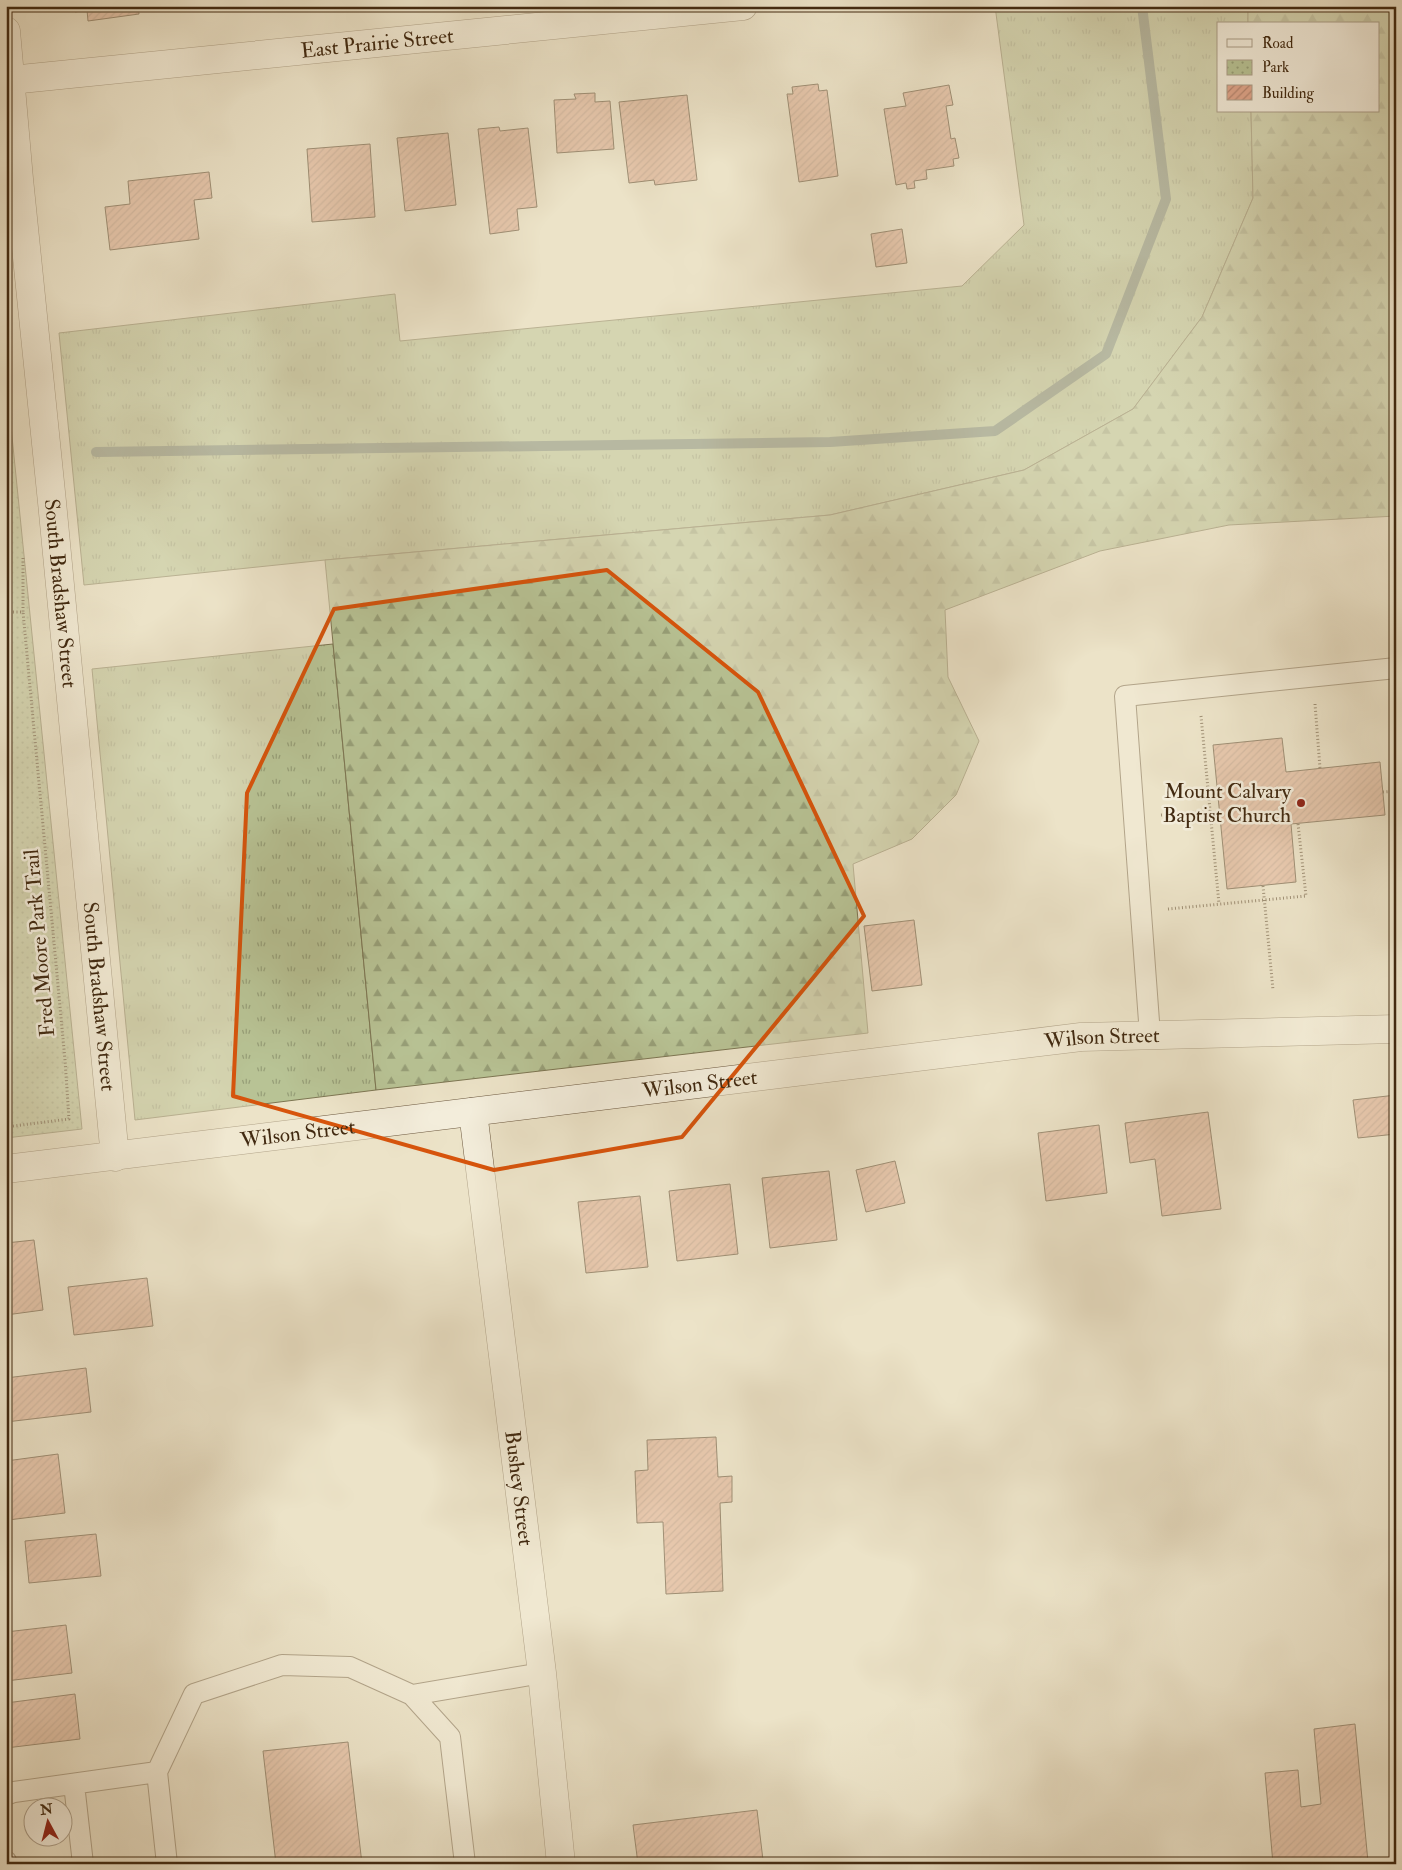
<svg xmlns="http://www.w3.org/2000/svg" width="1402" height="1870" font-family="'IM FELL Double Pica',serif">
	<defs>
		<pattern id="grass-tufts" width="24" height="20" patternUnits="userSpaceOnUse" patternTransform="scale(1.25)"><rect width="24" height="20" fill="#b8c395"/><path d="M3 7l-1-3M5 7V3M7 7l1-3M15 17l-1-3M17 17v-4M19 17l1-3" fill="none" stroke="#979f78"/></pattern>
		<pattern id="forest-firs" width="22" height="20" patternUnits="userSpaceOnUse" patternTransform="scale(1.25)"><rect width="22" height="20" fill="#b8c395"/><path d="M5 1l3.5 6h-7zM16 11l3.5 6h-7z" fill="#979f78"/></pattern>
		<pattern id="park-dots" width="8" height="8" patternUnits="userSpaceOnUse" patternTransform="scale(1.25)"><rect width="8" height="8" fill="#b8c395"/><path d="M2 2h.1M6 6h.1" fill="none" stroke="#979f78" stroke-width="1.8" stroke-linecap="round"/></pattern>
		<pattern id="building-hatch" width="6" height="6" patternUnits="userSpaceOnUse" patternTransform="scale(1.25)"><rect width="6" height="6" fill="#e0a78d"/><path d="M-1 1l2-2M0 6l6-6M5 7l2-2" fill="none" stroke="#b78872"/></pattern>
	</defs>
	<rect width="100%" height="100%" fill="#ece3c8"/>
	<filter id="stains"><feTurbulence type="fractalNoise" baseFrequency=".004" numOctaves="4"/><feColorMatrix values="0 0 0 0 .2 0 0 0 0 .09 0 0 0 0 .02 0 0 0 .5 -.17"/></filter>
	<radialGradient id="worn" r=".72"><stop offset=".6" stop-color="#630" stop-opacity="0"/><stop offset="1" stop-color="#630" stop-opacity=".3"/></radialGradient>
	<!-- grass -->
	<path fill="url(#grass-tufts)" stroke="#7d7653" d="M995 6H1248V24H1218V111H1251L1253 198 1202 317 1133 409 1024 470 830 515 325 560 84 585 59 333 395 294 400 341 962 286 1024 225Z
		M333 644 376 1090 135 1120 92 669Z"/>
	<!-- forest -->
	<path fill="url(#forest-firs)" stroke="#7d7653" d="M1248 6H1396V516L1229 525 1100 551 945 610 948 677 979 741 956 795 912 839 853 864 868 1033 376 1090 325 560 830 515 1024 470 1133 409 1202 317 1253 198 1251 111H1378V24H1248Z"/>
	<!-- park -->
	<path fill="url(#park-dots)" stroke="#7d7653" d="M6 377 82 1129 6 1138Z"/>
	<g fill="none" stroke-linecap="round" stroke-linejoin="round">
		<!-- stream -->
		<path stroke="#768371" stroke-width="10" d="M96 452 830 442 995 431 1106 354 1166 199 1142 6"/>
	</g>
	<!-- building -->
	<path fill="url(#building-hatch)" stroke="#422a11" d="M74 6H138L139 14 88 21 87 10 75 12Z
		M818 84 819 91 827 90 838 176 799 182 787 94H793L792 87Z
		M949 85 953 105 946 106 951 139 955 138 959 158 953 159 954 166 926 170 927 179 914 181 915 188 907 189 906 183 896 185 884 109 906 106 903 93Z
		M595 93V102L610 101 614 149 557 153 554 100 576 99 574 94Z
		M687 95 697 180 655 185 654 180 629 183 619 102Z
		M499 127 500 131 528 128 537 207 517 209 519 230 490 234 478 129Z
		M448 133 456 205 405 211 397 138Z
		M370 144 375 217 312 222 307 149Z
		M209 172 212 198 194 200 199 239 110 250 105 207 130 204 128 181Z
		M902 229 907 263 876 267 871 234Z
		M1282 738 1286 772 1380 762 1385 815 1291 824 1296 882 1227 889 1213 745Z
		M914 920 922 985 872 991 864 926Z
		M1396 1095V1134L1358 1138 1353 1100Z
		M1208 1112 1221 1209 1162 1216 1155 1159 1130 1163 1125 1123Z
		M1099 1125 1107 1193 1046 1201 1038 1133Z
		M895 1161 905 1203 866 1212 856 1170Z
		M829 1171 837 1240 770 1248 762 1178Z
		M730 1184 738 1254 677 1261 669 1191Z
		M640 1196 648 1267 586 1273 578 1202Z
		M34 1240 43 1310 6 1315V1243Z
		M147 1278 153 1326 74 1335 68 1287Z
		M86 1368 91 1412 6 1422V1378Z
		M716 1437 718 1477 732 1476V1502L720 1503 723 1591 666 1594 663 1522 637 1523 635 1471 648 1470 647 1440Z
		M58 1454 65 1513 8 1520 6 1461Z
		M96 1534 101 1576 29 1583 25 1541Z
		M66 1625 72 1673 6 1681V1632Z
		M75 1694 80 1739 6 1748V1703Z
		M1355 1724 1368 1862 1352 1864H1273L1265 1773 1298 1770 1301 1807 1321 1804 1314 1729Z
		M348 1742 362 1864H276L263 1751Z
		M757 1810 763 1860 734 1864H638L633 1825Z"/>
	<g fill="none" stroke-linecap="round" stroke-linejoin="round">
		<!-- lane casing -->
		<g stroke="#6c583f" stroke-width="22">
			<path id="lane" d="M1150 1035 1125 696 1396 668
				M412 1695 542 1673
				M74 1784 83 1864
				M6 1795 14 1792 157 1772
				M6 1861 7 1864
				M167 1864 157 1772 194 1694 282 1665 350 1667 412 1695 450 1737 465 1864"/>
		</g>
		<!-- street casing -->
		<g stroke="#6c583f" stroke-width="29">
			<g id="street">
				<path id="s1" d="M6 31 19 179 52 502 115 1157"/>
				<path id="s2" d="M11 80 743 6"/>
				<path id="s3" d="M473 1112 542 1673 561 1864"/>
				<path id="s4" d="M6 1169 1081 1037 1396 1029"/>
			</g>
		</g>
		<!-- path -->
		<path stroke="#422a11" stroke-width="3" stroke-dasharray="1 2.5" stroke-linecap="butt" d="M6 612H23V556
			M1315 704 1320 768
			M1201 716 1219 904
			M1383 792 1396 791
			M1161 815 1210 811
			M1263 886 1273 990
			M1168 909 1306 896 1298 824
			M6 1127 69 1119 65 1060 23 612"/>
		<!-- lane -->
		<use href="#lane" stroke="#f3eddb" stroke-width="20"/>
		<!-- street -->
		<use href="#street" stroke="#f3eddb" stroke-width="28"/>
	</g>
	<!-- marked area -->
	<path d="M0 0H1402V1870H0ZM607 570 758 692 864 916 682 1137 494 1170 233 1096 247 793 334 609Z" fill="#ece3c8" fill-opacity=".55" fill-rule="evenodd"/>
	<path fill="none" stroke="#d7540c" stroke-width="4" stroke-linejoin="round" d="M607 570 758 692 864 916 682 1137 494 1170 233 1096 247 793 334 609Z"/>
	<!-- markers -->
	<circle fill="#8f2418" stroke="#f3eddb" stroke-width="2" cx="1301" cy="803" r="5"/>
	<g text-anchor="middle" stroke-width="5" stroke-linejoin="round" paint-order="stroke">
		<!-- street labels -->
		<g font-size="21" fill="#422a11" stroke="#f3eddb">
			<text dy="7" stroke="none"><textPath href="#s2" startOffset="368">East Prairie Street</textPath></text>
			<text dy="7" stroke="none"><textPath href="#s1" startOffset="565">South Bradshaw Street</textPath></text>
			<text transform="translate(39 943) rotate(-95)" y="7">Fred Moore Park Trail</text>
			<text dy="7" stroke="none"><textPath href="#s1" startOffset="970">South Bradshaw Street</textPath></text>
			<text dy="7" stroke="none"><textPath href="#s4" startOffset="1104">Wilson Street</textPath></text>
			<text dy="7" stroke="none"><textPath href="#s4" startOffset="699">Wilson Street</textPath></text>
			<text dy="7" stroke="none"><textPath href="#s4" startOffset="294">Wilson Street</textPath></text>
			<text dy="7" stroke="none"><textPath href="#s3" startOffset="379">Bushey Street</textPath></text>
		</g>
		<!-- poi labels -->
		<g font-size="21" fill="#422a11" stroke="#f3eddb" text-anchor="end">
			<text x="1291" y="798">Mount Calvary<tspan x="1291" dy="24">Baptist Church</tspan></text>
		</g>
	</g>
	<!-- margin -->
	<rect width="1402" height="1870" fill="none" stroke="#ece3c8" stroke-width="25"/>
	<rect x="8" y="8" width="1387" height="1855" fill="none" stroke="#422a11" stroke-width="2.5"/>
	<rect x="12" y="12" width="1377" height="1845" fill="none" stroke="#422a11"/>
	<!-- legend -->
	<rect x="1217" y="22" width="162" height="90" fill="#f3eddb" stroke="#ac9f8a"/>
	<rect x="1227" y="39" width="25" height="8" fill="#f3eddb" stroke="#ac9f8a"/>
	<text x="1262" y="48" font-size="15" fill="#422a11">Road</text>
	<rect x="1227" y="60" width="25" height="15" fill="url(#park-dots)" stroke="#ac9f8a"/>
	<text x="1262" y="72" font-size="15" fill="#422a11">Park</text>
	<rect x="1227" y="85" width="25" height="15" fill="url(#building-hatch)" stroke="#ac9f8a"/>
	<text x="1262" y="98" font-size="15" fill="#422a11">Building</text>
	<!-- north arrow -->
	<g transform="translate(48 1822) rotate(353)"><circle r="24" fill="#f3eddb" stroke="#ac9f8a"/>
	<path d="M0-4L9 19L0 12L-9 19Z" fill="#8f2418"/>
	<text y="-8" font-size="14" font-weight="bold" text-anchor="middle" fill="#422a11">N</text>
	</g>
	<rect width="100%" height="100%" filter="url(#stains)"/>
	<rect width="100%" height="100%" fill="url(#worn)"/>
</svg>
